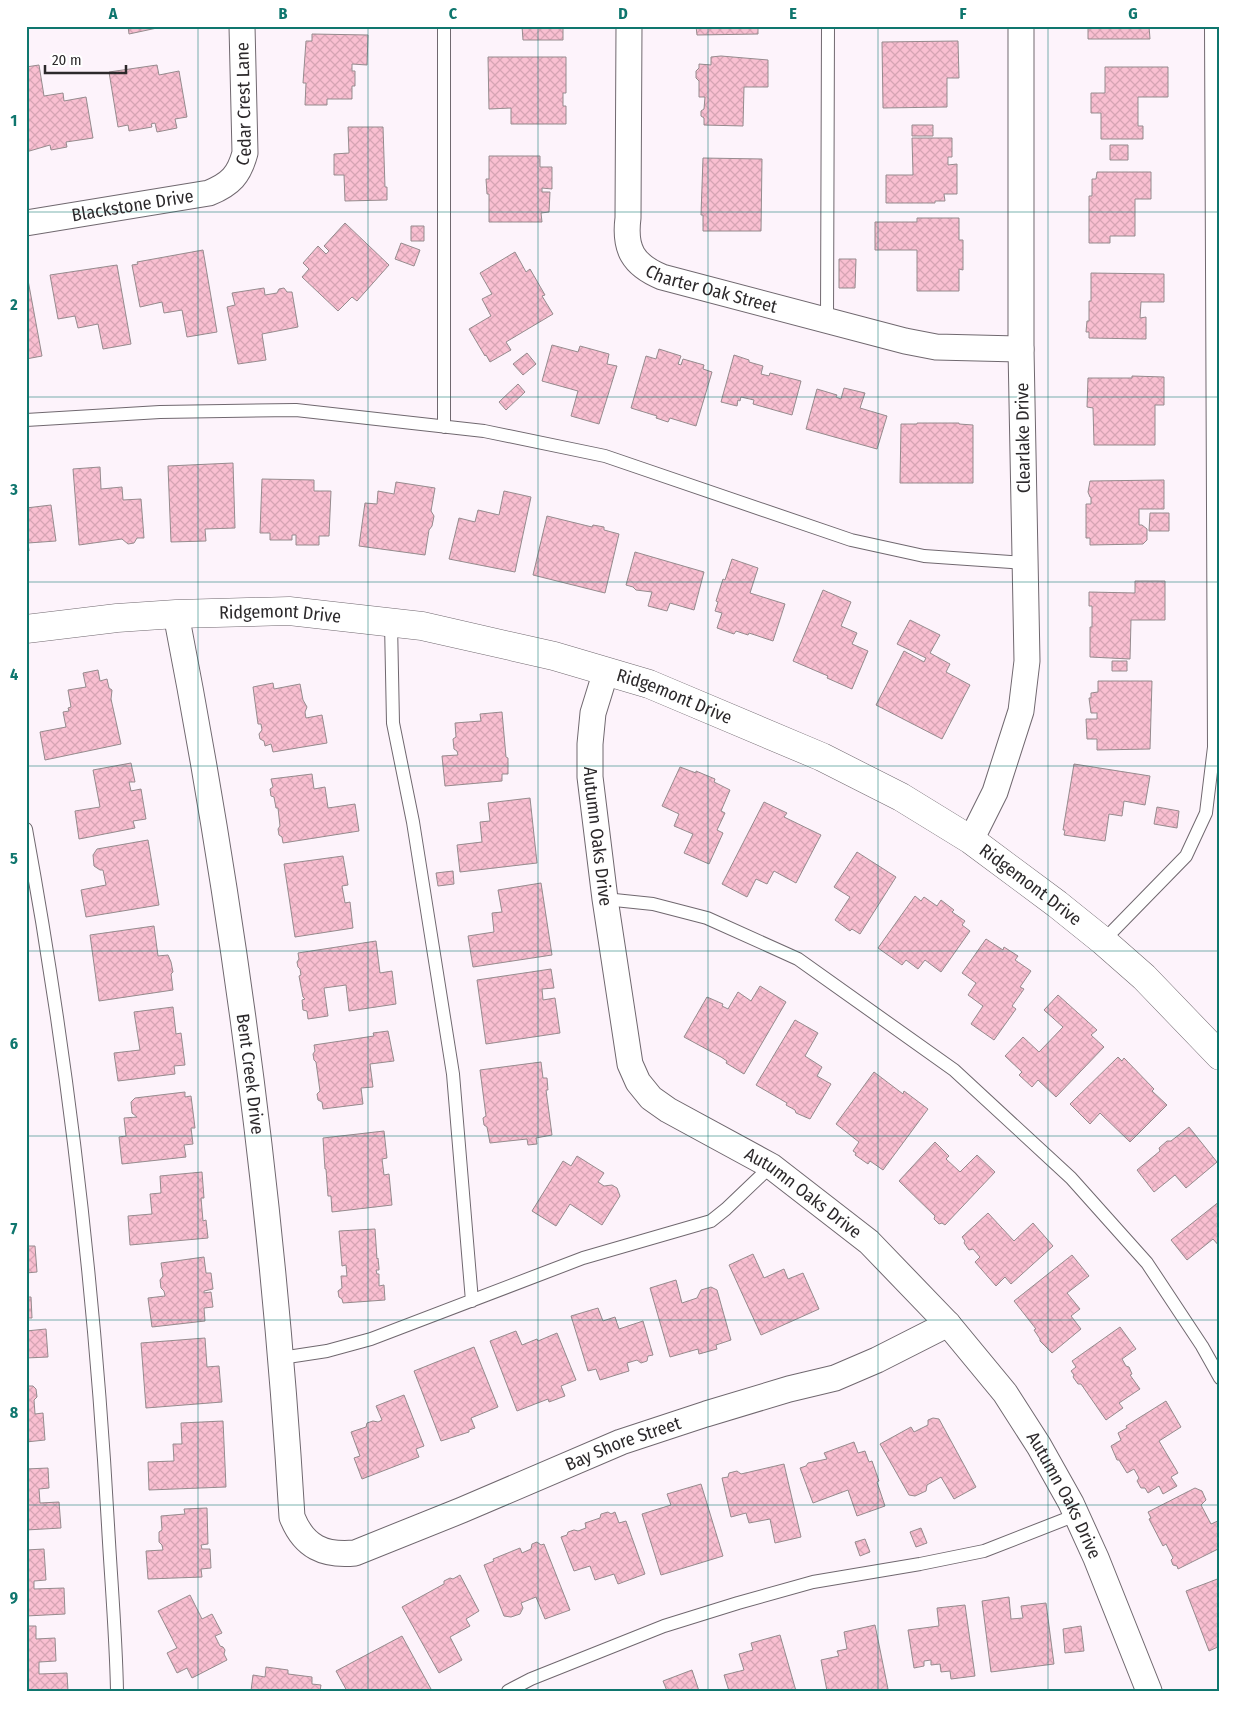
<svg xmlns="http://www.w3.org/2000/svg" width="1246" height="1717" font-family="'Fira Sans Condensed',sans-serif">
	<defs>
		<pattern id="building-cross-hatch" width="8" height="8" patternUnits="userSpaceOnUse" patternTransform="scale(1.25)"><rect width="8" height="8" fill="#f9bfd1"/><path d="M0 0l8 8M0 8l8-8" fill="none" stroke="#d6a4b4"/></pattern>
	</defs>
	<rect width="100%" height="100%" fill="#fdf3fb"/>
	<!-- building -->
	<path fill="url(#building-cross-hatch)" stroke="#968b8e" d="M128 26H156L157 28 129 34Z
		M522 26H563V40H523Z
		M696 26H758V34L697 35Z
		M1088 26H1149L1150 39H1088Z
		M312 34 368 35 367 65 352 64V71H355V86H352V99H327V105H305L306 83H303L306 41H312Z
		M958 41 959 78H947V107L883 108 882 42Z
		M721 56 768 60V87H744L743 126 704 125V118L701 116V111L704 109 705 97H699V81L696 78V71L699 68V64L711 65V57Z
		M488 57H566V93H563V106H566V124H511V108L489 109Z
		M39 65 44 96 63 93 64 101 86 97 93 138 66 142 67 147 51 150 50 145 26 152V67Z
		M157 65 159 75 179 71 187 117 175 119 177 128 157 132 155 123 151 124 152 127 129 131 128 125 118 127 109 72Z
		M1105 67H1168V97H1138V126H1143V139H1101V113H1091V93H1105Z
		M912 125H933V136H912Z
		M348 127H383L385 187H387V200L345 201 344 175H334V154L349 153Z
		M912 138H952V157H948V165L957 164V194H944L945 201H935V203H886V175H913Z
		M1110 145H1128V160H1110Z
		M489 156H540V167H552V189L542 188V192H550L549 212 541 213 542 222H489V194H487L486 179H489Z
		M703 158 762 159 761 231H703V215H701Z
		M1097 172H1151V199H1135V236H1110V243H1089V196H1092V179H1096Z
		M917 218H959V240H963V270L959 269V291H917V250H875V222H917Z
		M345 223 389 265 357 301 352 297 338 311 302 277 309 269 303 263 318 246 326 254 329 251 324 246Z
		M411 226H424V241H411Z
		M401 243 420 250 414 266 395 259Z
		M203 250 217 332 187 337 182 310 164 313 162 302 140 307 132 265 138 264 137 262Z
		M515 252 526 272 530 269 545 295 542 296 553 314 506 342 511 350 490 362 486 355 485 356 469 329 491 316 482 299 492 294 480 273Z
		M839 259H856L855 288H839Z
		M117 265 131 344 103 349 98 324 78 328 75 316 58 319 50 275Z
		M1091 273 1164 274V302H1141L1140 318 1146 317V339L1089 338V332H1086L1087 321H1089V301H1091Z
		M26 280H28L42 356 26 359Z
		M264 288 265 295 277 293 279 289 284 288 287 292H292L298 327 262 334 266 360 238 364 227 307 235 305 232 293Z
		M552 345 578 352 580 346 609 354 607 364 617 366 599 424 571 416 578 391 542 381Z
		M659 349 681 356 678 364 681 365 683 359 704 365 703 369 712 372 696 426 670 418 668 422 656 418 657 416 631 408 646 356 656 359Z
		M527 353 536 364 523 375 513 364Z
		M734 355 749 360V362L763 366 761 374 769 376 770 373 801 381 792 415 753 404 754 400 741 397 740 401 738 400 737 406 721 402Z
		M1132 376 1164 377V405H1155V445H1094L1093 408 1087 407 1088 378H1132Z
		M518 384 525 392 506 410 499 402Z
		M844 388 865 393 860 408 887 416 877 449 806 429 817 389 837 395 836 397 841 399Z
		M917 423H959V424L973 425V483H900L901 424H917Z
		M233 463 235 528 205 529 206 541 171 542 168 466Z
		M100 467 101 489 122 487 123 500 141 499 144 538H137L134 543 128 544 122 539 79 545 73 469Z
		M262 479 314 480V491H331L329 536H319V545H296V535H292V540H270V533H260Z
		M1164 480V509H1139V525H1142L1147 529V540L1143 544 1090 545V538H1086V504H1091V497H1090L1088 492 1090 481Z
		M396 482 435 488 431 511 434 516 432 526 429 530 425 555 359 546 365 503 377 504 378 491 394 494Z
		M504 491 531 497 515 572 449 559 459 518 475 522 478 510 499 515Z
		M51 505 56 541 28 543 29 551H26V508Z
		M1150 513H1169V531H1149Z
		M547 516 592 527 593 525 604 527V530L619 534 605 593 533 575Z
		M635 552 704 572 694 610 670 603 667 611 648 606 652 592 636 590 633 587 626 585Z
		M732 559 758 568 750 593 785 604 773 641 749 633 748 635 736 631 734 634 717 628 722 613 715 611 718 602 716 601 723 579 725 580Z
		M1135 581H1165V620H1131L1130 659 1090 657V627H1092V606H1089V592L1135 593Z
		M823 590 851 602 841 626 857 633 852 644 868 651 852 689 827 678 828 676 793 661Z
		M910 620 940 635 930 653 950 664 946 672 970 685 942 739 876 705 904 651 924 662 926 658 897 644Z
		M1112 661H1127V671H1112Z
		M98 670 100 681 107 679 109 688 112 690 111 699 121 744 45 760 40 732 66 727 63 712 69 711 68 708 71 707 68 690 86 687 83 673Z
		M1098 681H1152L1150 749 1097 750V739H1087L1086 719H1097V713H1091L1089 698H1091V693L1098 692Z
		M273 683 274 689 300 684 303 700 307 707 305 712 306 718 322 715 327 743 273 752 271 744 265 746 264 741 260 739 259 734 262 730 261 724H258L253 687Z
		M502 712 506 757 508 758V774H502V781L445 786 442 756 458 755 457 751 454 749 453 739 456 737 455 723 481 721 480 714Z
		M131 763 135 782H129L131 791 141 789 146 819 133 821 135 828 79 839 75 811 100 807 93 770Z
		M1074 764 1150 776 1145 805 1124 801 1122 816 1109 814 1105 841 1064 835 1065 830H1063Z
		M680 767 696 773V771L715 779 714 782 730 790 721 811 725 813 717 830 723 833 709 864 684 853 693 834 674 826 679 814 662 806Z
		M312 774 314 789 325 787 328 808 355 804 359 831 283 843 282 837 279 835 278 829 280 826 278 808H276L274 797 271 796 270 789 273 787 271 779Z
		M530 798 537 863 460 872 457 845 482 842 480 822 490 821 488 803Z
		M764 802 787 813 784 817 821 835 796 883 774 871 767 884 756 879 747 897 722 884Z
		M1157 807 1179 811 1177 828 1154 824Z
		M148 840 159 905 86 917 81 890 106 885 103 870H100L94 866 93 855 97 849Z
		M857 852 896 877 860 934 852 929 850 931 835 920 850 897 834 887Z
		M343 856 348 885 342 886 345 903 350 902 353 928 295 937 284 864Z
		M453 871 454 884 438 886 436 873Z
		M541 883 552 955 473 967 468 936 494 932 492 913 502 912 498 890Z
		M915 896 921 901 924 897 937 906 941 900 954 910 952 912 965 921 962 925 970 931 941 972 925 960 918 969 906 960 902 965 878 948Z
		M154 926 158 956 168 955 171 962 173 972 171 974 173 990 99 1001 90 935Z
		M986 939 1003 950 1004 947 1018 956 1015 960 1031 971 1020 987 1024 989 1012 1006 1016 1009 994 1040 971 1024 983 1006 968 995 976 983 962 973Z
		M376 941 380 973 392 971 396 1004 349 1011 346 985 324 988 328 1016 308 1019 307 1011 303 1010 302 1000 305 999 303 997 299 976 301 975 300 969 298 967 297 962 299 959 298 953Z
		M551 969 554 988 542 989 543 1000 555 998 560 1033 486 1044 477 980Z
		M760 986 786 1002 744 1074 726 1063 727 1061 721 1057 684 1037 707 997 723 1004 722 1006 728 1009 738 992 751 1001Z
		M1058 995 1097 1030 1091 1035 1104 1047 1056 1097 1038 1080 1032 1087 1019 1075 1022 1072 1005 1056 1023 1037 1039 1052 1063 1027 1044 1010Z
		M173 1007 176 1034 181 1033 185 1065 174 1066 175 1074 118 1081 114 1053 140 1050 134 1012Z
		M795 1020 818 1033 805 1056 822 1067 817 1076 831 1084 810 1119 796 1113 795 1110 786 1105 787 1103 756 1085Z
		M388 1031 394 1061 370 1064 373 1087 361 1088 363 1104 323 1109 322 1102 318 1100 317 1094 320 1091 316 1062 314 1060 313 1054 315 1051 314 1045 374 1036 373 1033Z
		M1118 1057 1122 1061 1124 1058 1154 1089 1152 1091 1167 1105 1130 1142 1100 1113 1090 1124 1070 1104Z
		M541 1062 543 1078H547L548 1090H546L552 1135 536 1138 537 1144 528 1145 527 1139 490 1143 487 1127 484 1125 483 1118 486 1116 480 1070Z
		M874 1072 903 1094 904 1091 928 1109 883 1170 870 1161 868 1164 855 1155 856 1153 853 1151 859 1142 836 1124Z
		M185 1092V1097L191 1096 195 1128H191L193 1144 184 1145 186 1157 122 1164 119 1137 126 1136 124 1118 137 1117 132 1113 131 1102 135 1098Z
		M1189 1127 1217 1162 1186 1188 1175 1175 1154 1192 1137 1170 1160 1151 1159 1148 1167 1141H1171Z
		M384 1131 387 1158 382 1159 384 1175 389 1174 392 1205 332 1212 331 1196H328L326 1169H325L323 1138Z
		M935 1142 949 1156 946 1159 960 1172 977 1155 995 1172 945 1225 942 1223 939 1224 934 1219 935 1216 899 1181Z
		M577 1156 604 1173 598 1182 604 1186 612 1185 617 1188 620 1196 602 1225 570 1204 556 1226 532 1211 563 1161 571 1166Z
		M202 1172 204 1198H201L203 1221 206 1220 208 1238 130 1245 128 1216 152 1214 150 1194 161 1193 160 1176Z
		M1220 1201V1247L1213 1239 1187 1260 1171 1240Z
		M988 1213 1014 1241 1033 1223 1053 1246 1011 1284 1005 1277 996 1286 975 1262 980 1257 973 1249 969 1250 964 1243 965 1241 962 1237Z
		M375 1229 377 1259 378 1258 379 1268V1270H376L377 1274H379V1286L384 1285 385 1300 343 1303 342 1299 339 1297 338 1291 342 1288 341 1276H347L346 1265 342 1266 339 1231Z
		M26 1246H35L37 1272 26 1273Z
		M753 1254 764 1278 784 1269 788 1279 803 1273 819 1309 761 1335 729 1265Z
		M1072 1255 1089 1276 1067 1293 1080 1309 1071 1316 1081 1329 1052 1353 1040 1341V1339L1034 1330 1036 1329 1014 1301Z
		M204 1257 206 1273H211L213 1289 204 1291V1293L211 1292 213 1307 204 1308 205 1321 152 1327 148 1298 165 1296 164 1291 161 1288 160 1280 163 1276 161 1263Z
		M676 1280 682 1303 697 1298 701 1290 711 1287 717 1290 731 1340 716 1345 717 1349 699 1354 698 1349 670 1357 650 1288Z
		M26 1297H31L32 1318H26Z
		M598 1308 603 1321 615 1317 619 1329 643 1321 653 1355 648 1356 647 1361 641 1363 637 1360 627 1363 629 1371 600 1380 596 1369 588 1371 571 1316Z
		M1120 1327 1136 1349 1122 1359 1126 1366 1129 1367 1132 1374 1130 1375 1140 1389 1119 1403 1123 1408 1106 1420 1081 1384H1078L1073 1377 1074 1375 1071 1371 1076 1367 1072 1361Z
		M46 1329 48 1357 26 1358V1331Z
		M516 1331 522 1345 537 1339 538 1341 557 1333 576 1380 561 1386 565 1396 549 1402 548 1399 517 1411 490 1341Z
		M205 1338 207 1367 219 1366 222 1402 146 1408 141 1343Z
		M474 1347 498 1407 471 1418 475 1428 469 1430V1432L441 1441 414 1371Z
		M26 1386H33L36 1389 37 1397 34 1400 35 1414 43 1413 45 1440 26 1442Z
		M404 1395 424 1446 416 1449 419 1457 362 1479 354 1458 360 1456 351 1432 366 1427 367 1423 373 1421 378 1422 382 1420 376 1406Z
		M1166 1401 1181 1427 1159 1441 1178 1473 1171 1477 1177 1486 1163 1494 1159 1486 1148 1493 1145 1488H1141L1137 1481 1139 1478 1134 1469 1127 1473 1119 1460H1117L1111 1446 1121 1440 1118 1433 1127 1428 1126 1426Z
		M933 1418 939 1419 976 1487 954 1499 941 1477 927 1485 926 1491 915 1496 909 1495 880 1444 911 1427 914 1432 928 1425V1420Z
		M223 1421 226 1487 149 1490 148 1462 174 1461 173 1444H182L181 1423Z
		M854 1442 858 1453 865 1451 869 1462 872 1461 879 1481 877 1482 885 1506 857 1516 848 1490 813 1503 800 1468 806 1466 808 1463 827 1459 824 1453Z
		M784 1464 801 1537 775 1543 770 1519 749 1523 746 1513 731 1517 722 1478 728 1477 729 1473 737 1471 741 1474Z
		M48 1468 49 1488 39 1489 40 1503 59 1502 61 1528 26 1530V1469Z
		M701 1484 723 1556 661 1575 642 1514 671 1505 667 1494Z
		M1195 1488 1202 1491 1206 1500 1201 1505 1211 1524 1220 1520V1548L1178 1569 1177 1566 1173 1565 1171 1560 1173 1558 1166 1544 1163 1546 1149 1519 1151 1518 1148 1512Z
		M207 1508 208 1544 201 1545 202 1549H210L211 1568 201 1569 202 1577 148 1579 146 1551 163 1550 162 1545 159 1542V1532L162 1530 161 1516 185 1514 184 1509Z
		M608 1512 611 1514 615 1512 619 1523 626 1521 645 1574 618 1584 614 1574 595 1580 590 1566 574 1571 561 1537 567 1535 568 1532 574 1530 578 1531 586 1528 585 1523 600 1518 601 1514Z
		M921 1528 927 1543 916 1547 910 1532Z
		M865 1539 870 1552 860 1556 855 1542Z
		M537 1542 541 1545 544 1544 570 1610 545 1619 536 1597 521 1603 523 1608 520 1614 511 1617 504 1616 484 1565 494 1561 493 1559 520 1548 522 1553 531 1549 532 1544Z
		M44 1549 46 1580 34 1581V1589L64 1588 65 1614 26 1616V1550Z
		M460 1575 479 1611 466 1619 470 1626 450 1637 462 1660 439 1673 402 1607 444 1584V1581L450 1578 453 1579Z
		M1220 1578V1646L1209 1651 1186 1591Z
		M190 1595 202 1619 212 1614 222 1633 215 1636 220 1646 223 1647 225 1650 224 1654 227 1660 192 1678 187 1668 177 1673 167 1653 177 1648 158 1611Z
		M1009 1597 1011 1619 1023 1618 1021 1606 1046 1603 1054 1664 991 1672 982 1601Z
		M965 1605 975 1676 951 1679 950 1671 941 1672 940 1664 931 1665V1660L924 1661V1666L914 1668 908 1630 939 1626 937 1608Z
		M875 1625 888 1689 880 1691H827L821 1660 839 1656 837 1651 847 1649 844 1632Z
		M26 1626H36V1639L55 1638 56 1661 39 1662V1674L67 1673 68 1691H26Z
		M1081 1626 1084 1651 1065 1653 1063 1629Z
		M780 1635 796 1691H729L724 1675 744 1670 739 1654 753 1650 751 1643Z
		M402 1636 431 1689 427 1691H347L336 1671Z
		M266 1667 288 1670V1674L312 1677V1684L321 1685 320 1691H251L253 1675 265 1677Z
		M692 1670 699 1691H667L663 1681Z"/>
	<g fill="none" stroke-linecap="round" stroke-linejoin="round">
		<!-- lane casing -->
		<g stroke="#70686f" stroke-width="14">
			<path id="lane" d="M444 26V427
				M827 320 828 26
				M26 420 160 412 296 410 484 431 605 456 851 540 924 556 1026 563
				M391 623 393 723 413 822 453 1074 472 1301
				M26 829C68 1059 95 1291 108 1525 111 1580 116 1636 117 1691
				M605 899 653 904 707 918 798 959 954 1070 1071 1178 1147 1263 1202 1346 1220 1378
				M1103 941 1186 856 1206 813 1214 747 1211 26
				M281 1358 327 1351 371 1339 583 1258 711 1221 726 1209 771 1166
				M508 1691 531 1679 664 1626 738 1603 813 1582 920 1564 984 1551 1076 1515"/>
		</g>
		<!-- street casing -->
		<g stroke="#70686f" stroke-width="27">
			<g id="street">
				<path id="s1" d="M629 26 628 218C624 249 633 265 662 277L905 341 936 347 1021 349"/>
				<path id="s2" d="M26 223 209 193C231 184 239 175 245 153L242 26"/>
				<path id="s3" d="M176 614C234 912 274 1214 292 1517 304 1547 324 1556 355 1553L462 1510 621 1442 706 1414 789 1389 835 1378 877 1360 948 1324"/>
				<path id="s4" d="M606 671 593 713 590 744V777L605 899 630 1064 638 1082 651 1098 668 1110 771 1166 869 1242 948 1324 1005 1393 1039 1446 1071 1503 1096 1558 1149 1691"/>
				<path d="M971 840 995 792 1021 711 1027 661 1021 349V26"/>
			</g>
		</g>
		<!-- secondary casing -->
		<g stroke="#70686f" stroke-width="29">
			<g id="secondary">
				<path id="s5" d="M26 629 117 618 176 614 289 611 422 626 554 656 649 684 822 757 901 797 971 840 1057 904 1103 941 1144 977 1220 1056"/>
			</g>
		</g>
		<!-- lane -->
		<use href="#lane" stroke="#fff" stroke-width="12"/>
		<!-- street -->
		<use href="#street" stroke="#fff" stroke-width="25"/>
		<!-- secondary -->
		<use href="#secondary" stroke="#fff" stroke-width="28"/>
	</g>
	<!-- grid -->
	<path fill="none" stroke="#0f766e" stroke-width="1" stroke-opacity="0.55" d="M198 26V1691M368 26V1691M538 26V1691M708 26V1691M878 26V1691M1048 26V1691M26 212H1220M26 397H1220M26 582H1220M26 766H1220M26 951H1220M26 1136H1220M26 1320H1220M26 1505H1220"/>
	<g text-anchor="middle" stroke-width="4" stroke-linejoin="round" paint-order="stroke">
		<!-- street labels -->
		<g font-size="18" fill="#2c292b" stroke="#fff">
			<text dy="6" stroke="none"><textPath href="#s2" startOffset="291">Cedar Crest Lane</textPath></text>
			<text dy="6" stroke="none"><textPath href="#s2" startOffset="108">Blackstone Drive</textPath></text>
			<text dy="6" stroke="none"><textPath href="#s1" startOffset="318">Charter Oak Street</textPath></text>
			<text transform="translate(1023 438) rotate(-91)" y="6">Clearlake Drive</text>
			<text dy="6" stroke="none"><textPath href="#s5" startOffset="255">Ridgemont Drive</textPath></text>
			<text dy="6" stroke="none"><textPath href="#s5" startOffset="660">Ridgemont Drive</textPath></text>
			<text dy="6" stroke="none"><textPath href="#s4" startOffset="168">Autumn Oaks Drive</textPath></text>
			<text dy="6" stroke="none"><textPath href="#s5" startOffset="1065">Ridgemont Drive</textPath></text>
			<text dy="6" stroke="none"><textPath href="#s3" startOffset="466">Bent Creek Drive</textPath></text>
			<text dy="6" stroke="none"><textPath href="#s4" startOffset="618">Autumn Oaks Drive</textPath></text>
			<text dy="6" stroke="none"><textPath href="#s3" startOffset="1280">Bay Shore Street</textPath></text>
			<text dy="6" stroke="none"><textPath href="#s4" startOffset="1022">Autumn Oaks Drive</textPath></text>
		</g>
	</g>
	<!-- border -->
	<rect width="1246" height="1717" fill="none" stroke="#ffffff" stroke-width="55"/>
	<!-- scale -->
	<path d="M45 65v8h81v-8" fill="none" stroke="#2c292b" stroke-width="2.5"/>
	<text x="52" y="65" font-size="15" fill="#2c292b" stroke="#ffffff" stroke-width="4" paint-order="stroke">20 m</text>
	<rect x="28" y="28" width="1190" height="1662" fill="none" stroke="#0f766e" stroke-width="2"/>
	<g font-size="16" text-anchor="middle" font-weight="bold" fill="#0f766e">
		<text x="113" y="19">A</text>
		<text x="283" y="19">B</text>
		<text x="453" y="19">C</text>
		<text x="623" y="19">D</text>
		<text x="793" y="19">E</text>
		<text x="963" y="19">F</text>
		<text x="1133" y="19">G</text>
		<text x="14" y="126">1</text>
		<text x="14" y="310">2</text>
		<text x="14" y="495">3</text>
		<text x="14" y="680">4</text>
		<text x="14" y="864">5</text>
		<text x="14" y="1049">6</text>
		<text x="14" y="1234">7</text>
		<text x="14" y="1418">8</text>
		<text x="14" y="1603">9</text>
	</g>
</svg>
